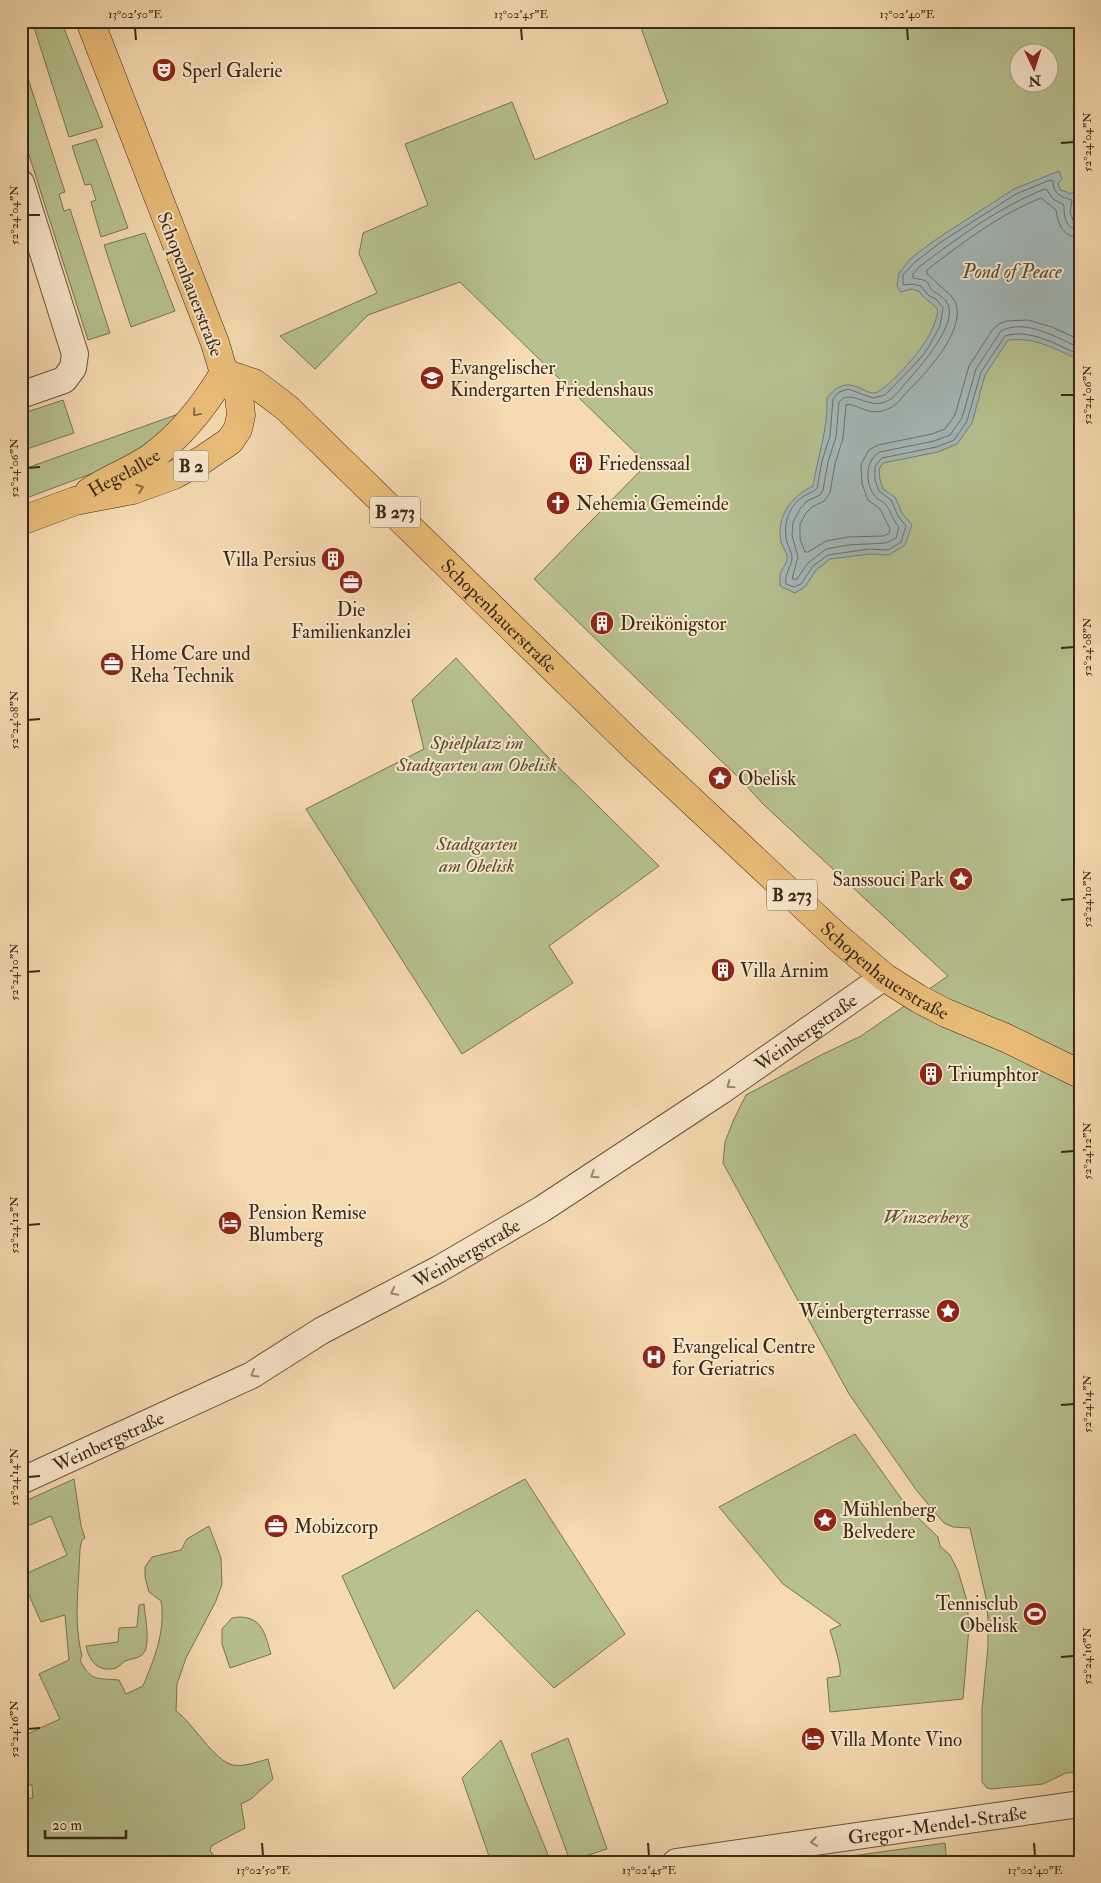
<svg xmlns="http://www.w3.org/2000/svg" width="1101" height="1883" font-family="'IM FELL Double Pica',serif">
	<rect width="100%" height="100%" fill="#f6dab1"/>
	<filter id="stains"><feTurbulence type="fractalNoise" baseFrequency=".004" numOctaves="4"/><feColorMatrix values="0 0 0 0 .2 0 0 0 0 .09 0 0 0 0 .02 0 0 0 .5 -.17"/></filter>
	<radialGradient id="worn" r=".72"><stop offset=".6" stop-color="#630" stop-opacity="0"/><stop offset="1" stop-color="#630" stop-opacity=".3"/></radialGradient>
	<!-- green -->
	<path fill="#b7c190" stroke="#787554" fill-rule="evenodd" d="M32 21H61L103 127 69 137Z
		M649 21H1080V1772L1066 1773 1043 1784 991 1789 987 1788 982 1782V1709L988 1646V1618L986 1598 970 1528 953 1527 944 1523 917 1491 849 1394 723 1163 725 1142 734 1119 746 1095 821 1055 861 1036 948 976 763 804 743 782 534 579 647 464 460 282 368 315 315 369 280 336 377 293 359 254 363 233 428 205 405 144 512 102 535 160 668 103 640 25ZM1018 52H1048V82H1018Z
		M21 57 65 192 59 194 64 211 70 209 110 333 88 340 21 130Z
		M96 139 128 228 101 237 91 202 96 200 91 184 85 185 72 146Z
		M145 233 175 311 131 327 104 245Z
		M63 400 74 433 21 451V414Z
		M184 412 174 427 123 462 21 500V470Z
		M456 658 544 753 659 866 549 946 573 983 462 1054 306 809 424 749 412 700Z
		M855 1434 908 1508 938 1537 940 1546 950 1555 958 1571 967 1601 969 1627 963 1699 830 1712 827 1678 840 1676C842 1667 833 1641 830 1630L841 1625 783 1584 719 1507Z
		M74 1479 81 1526 85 1538 82 1540 80 1549C79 1585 73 1620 82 1656L80 1660C91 1682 97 1678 119 1680L126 1694 143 1686C154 1659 166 1631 161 1601L149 1592 145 1577V1567L152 1557 181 1550 187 1539 209 1526 221 1558 222 1584 216 1601 186 1658 177 1684 176 1711C193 1723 214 1761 233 1765 244 1767 257 1762 268 1759L273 1779 251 1799 241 1804 245 1828 211 1846 210 1851 220 1862H21V1799L33 1798 32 1785H21V1737L60 1719 39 1674 69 1660 65 1615 41 1622 21 1577V1576L67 1555 51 1516 21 1529V1503Z
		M525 1479 625 1634 554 1688 477 1610 394 1689 342 1576Z
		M144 1604C145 1616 150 1640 145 1651 141 1659 132 1658 125 1661 122 1663 119 1667 116 1668 98 1673 89 1661 86 1646L118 1642 119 1628 137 1627 139 1605Z
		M239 1617C263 1617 265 1635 271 1654L230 1668 222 1644V1629L232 1618Z
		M568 1738 607 1849 570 1861 531 1754Z
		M501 1740 551 1862H491L462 1778Z
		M945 1843 947 1862H809Z"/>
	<!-- water -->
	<path fill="#a2b8b8" stroke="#787f78" d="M1059 171 1062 179 1058 183 1060 190 1067 192 1068 194 1080 190V201L1075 211 1080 222V360C1054 349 1037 337 1008 340L985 375 972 423 957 444 938 452 883 463 879 469 880 480 883 489 895 497 902 513 912 525 905 545 889 555 870 554 830 559 816 570 805 587 795 593 780 586C780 582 780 577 780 574 782 568 788 563 787 556 786 551 782 546 781 542 776 516 791 497 813 486 818 454 828 431 827 398 836 387 845 381 860 388 864 390 869 393 874 393 884 393 917 355 923 345 930 335 936 323 938 310 932 302 924 300 919 291L911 289 901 292 897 286 899 273 911 258 938 238 1014 189Z"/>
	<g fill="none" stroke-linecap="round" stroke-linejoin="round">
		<!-- shore -->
		<path stroke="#6e7068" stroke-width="1" d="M1080 224 1074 223 1070 212 1072 200C1062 197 1053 195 1053 181L1050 180 1016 194 941 242 915 262 903 275V285L912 284 921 286 928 295 936 299 943 308 940 326 928 348 918 361 885 395 873 398 848 389 839 392 833 399 830 436 822 461 817 488C814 492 809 493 804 496 791 504 784 520 786 536 786 544 792 551 792 558 791 568 784 574 786 584L794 587 801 584 813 566 828 555 869 549 888 550 901 542 906 526 898 516 891 500 879 491 875 480V466L882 458 936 447 954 440 967 421 981 372 1005 336C1030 328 1057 345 1080 355
			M1080 230C1065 229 1064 217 1064 205L1053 199 1047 190 1045 189C999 207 959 237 919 267L913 274V278C918 279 924 279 928 283 929 285 930 288 932 290 938 295 944 296 948 305 957 324 922 365 910 378 903 385 895 399 885 402 867 409 850 388 839 402L836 437 828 462 823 490 820 495 807 501 800 509 793 522 792 535 798 557 792 579H797L808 563 826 549 848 545 886 543 896 538 899 527C893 520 891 513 887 506 884 501 877 500 874 495 865 482 865 460 880 452L934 441 950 435 962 418 976 369 1001 331C1026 318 1057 338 1080 348
			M1080 238C1063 237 1058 225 1056 210L1041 198C1000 214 962 243 927 270V274C932 277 934 281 938 284 945 291 955 296 957 308 961 336 925 374 907 392 902 397 897 405 890 408 869 419 857 402 846 405L843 438 835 464 830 493 824 501 812 507 806 513 800 524V539L805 552H808L826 541 848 537 884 536 889 533 890 529 880 509 868 500 862 484 861 464 869 450 878 445 932 434 945 429 955 415 969 366 993 329 999 324 1006 321 1028 320 1052 327 1080 340"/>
		<!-- street casing -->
		<g stroke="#69553e" stroke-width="28">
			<g id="street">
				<path d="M21 183 75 354 73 368 64 380 21 395"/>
				<path id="s1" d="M21 1481 252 1375 321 1331 439 1269 542 1209 721 1091 884 977"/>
				<path id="s2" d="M676 1862 1080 1804"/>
			</g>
		</g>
		<!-- primary casing -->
		<g stroke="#3a2918" stroke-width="29">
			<g id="primary">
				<path id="s3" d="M224 373 254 383 287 408 633 746 836 936 884 977 919 999 946 1013 1006 1038 1080 1074"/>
				<path id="s4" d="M89 492C108 479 131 471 150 458 181 436 205 405 224 373"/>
				<path d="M21 521 75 501 133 490 174 475 202 460 230 441 238 429 241 415 239 395 224 373 215 343 90 21"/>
			</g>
		</g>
		<!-- street -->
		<use href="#street" stroke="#f9e7cc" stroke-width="26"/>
		<!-- primary -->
		<use href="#primary" stroke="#ebbd78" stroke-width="28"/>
	</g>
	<!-- one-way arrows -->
	<defs><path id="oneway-chevron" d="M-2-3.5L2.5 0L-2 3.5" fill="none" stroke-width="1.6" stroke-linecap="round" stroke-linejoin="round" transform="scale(1.25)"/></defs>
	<g stroke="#8a6c43">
		<use href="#oneway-chevron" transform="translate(196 413) rotate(130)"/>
		<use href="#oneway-chevron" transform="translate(140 488) rotate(-20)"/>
	</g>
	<g stroke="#9a8872">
		<use href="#oneway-chevron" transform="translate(730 1085) rotate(145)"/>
		<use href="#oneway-chevron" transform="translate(594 1175) rotate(146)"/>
		<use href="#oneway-chevron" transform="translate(394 1292) rotate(152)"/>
		<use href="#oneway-chevron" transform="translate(254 1374) rotate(150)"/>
		<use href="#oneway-chevron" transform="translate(814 1842) rotate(172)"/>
	</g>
	<!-- ticks -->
	<path fill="none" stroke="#3a2918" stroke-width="2" d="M135 28 136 40M521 28 522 40M907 28 908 40M1061 143 1074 142M28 215H40M1061 395H1074M28 468 40 467M1061 648 1074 647M28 720 40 719M1061 900 1074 899M28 972 40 971M1061 1152 1074 1151M28 1225 40 1224M1061 1405 1074 1404M28 1477 40 1476M1061 1657 1074 1656M28 1729 40 1728M262 1843 263 1856M648 1843 649 1856M1034 1843 1035 1856"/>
	<!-- icons -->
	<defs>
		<g id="theatre-disc" transform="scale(1.25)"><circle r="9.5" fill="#8f2418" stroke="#f9e7cc"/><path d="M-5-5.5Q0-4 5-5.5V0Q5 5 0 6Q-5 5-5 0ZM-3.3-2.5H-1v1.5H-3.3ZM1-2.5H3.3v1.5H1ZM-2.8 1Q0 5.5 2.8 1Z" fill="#fff"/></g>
		<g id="school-disc" transform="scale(1.25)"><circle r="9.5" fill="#8f2418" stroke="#f9e7cc"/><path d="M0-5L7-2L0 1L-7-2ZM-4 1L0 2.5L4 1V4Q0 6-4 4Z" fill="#fff"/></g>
		<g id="building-disc" transform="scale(1.25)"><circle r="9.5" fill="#8f2418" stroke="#f9e7cc"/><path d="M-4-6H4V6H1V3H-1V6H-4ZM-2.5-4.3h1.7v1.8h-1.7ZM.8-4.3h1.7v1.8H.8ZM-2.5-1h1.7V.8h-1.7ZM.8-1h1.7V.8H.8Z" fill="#fff"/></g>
		<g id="church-disc" transform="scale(1.25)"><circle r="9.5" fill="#8f2418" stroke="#f9e7cc"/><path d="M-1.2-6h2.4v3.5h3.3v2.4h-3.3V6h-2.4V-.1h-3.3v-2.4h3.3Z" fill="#fff"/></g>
		<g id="office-disc" transform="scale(1.25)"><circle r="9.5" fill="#8f2418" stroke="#f9e7cc"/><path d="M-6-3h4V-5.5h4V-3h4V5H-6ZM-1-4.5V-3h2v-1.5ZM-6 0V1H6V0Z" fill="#fff"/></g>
		<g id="sight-disc" transform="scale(1.25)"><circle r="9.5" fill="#8f2418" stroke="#f9e7cc"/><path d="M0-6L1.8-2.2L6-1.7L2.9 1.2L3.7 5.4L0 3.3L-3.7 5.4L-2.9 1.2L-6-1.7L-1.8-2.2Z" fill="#fff"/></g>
		<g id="hotel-disc" transform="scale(1.25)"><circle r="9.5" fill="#8f2418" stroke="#f9e7cc"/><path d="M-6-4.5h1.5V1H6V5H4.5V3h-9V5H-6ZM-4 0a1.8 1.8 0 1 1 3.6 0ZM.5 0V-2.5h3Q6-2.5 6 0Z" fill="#fff"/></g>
		<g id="hospital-disc" transform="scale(1.25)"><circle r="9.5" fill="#8f2418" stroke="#f9e7cc"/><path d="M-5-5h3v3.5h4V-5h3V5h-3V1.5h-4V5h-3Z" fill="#fff"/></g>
		<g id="stadium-disc" transform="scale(1.25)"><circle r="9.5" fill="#8f2418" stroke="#f9e7cc"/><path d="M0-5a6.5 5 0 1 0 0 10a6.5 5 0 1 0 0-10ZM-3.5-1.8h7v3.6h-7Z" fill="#fff"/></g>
	</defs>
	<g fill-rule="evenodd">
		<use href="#theatre-disc" x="164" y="70"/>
		<use href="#school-disc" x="432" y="378"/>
		<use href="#building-disc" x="581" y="463"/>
		<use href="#church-disc" x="558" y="503"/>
		<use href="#building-disc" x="333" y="559"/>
		<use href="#office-disc" x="351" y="582"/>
		<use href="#building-disc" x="602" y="623"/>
		<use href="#office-disc" x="112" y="664"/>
		<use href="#sight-disc" x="720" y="778"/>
		<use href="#sight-disc" x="961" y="879"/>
		<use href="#building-disc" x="723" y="970"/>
		<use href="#building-disc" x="931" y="1074"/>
		<use href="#hotel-disc" x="230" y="1223"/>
		<use href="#sight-disc" x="948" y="1311"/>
		<use href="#hospital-disc" x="654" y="1357"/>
		<use href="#sight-disc" x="825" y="1520"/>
		<use href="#office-disc" x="276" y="1526"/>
		<use href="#stadium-disc" x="1035" y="1614"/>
		<use href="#hotel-disc" x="813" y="1739"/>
	</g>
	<g text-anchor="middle" stroke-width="4" stroke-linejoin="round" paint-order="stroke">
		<!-- shield labels -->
		<g fill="#f9e7cc" stroke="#73624e" stroke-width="1">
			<rect x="173.5" y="450.5" width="35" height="31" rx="4"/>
			<rect x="370" y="496.5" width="50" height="31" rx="4"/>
			<rect x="767" y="879.5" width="50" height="31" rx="4"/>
		</g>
		<g font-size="18" font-weight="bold" fill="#3a2918">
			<text x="191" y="472">B 2</text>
			<text x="395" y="518">B 273</text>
			<text x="792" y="901">B 273</text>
		</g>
		<!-- poi labels -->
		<g font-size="19" fill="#3a2918" stroke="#f9e7cc" text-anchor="start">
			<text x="182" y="77">Sperl Galerie</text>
			<text x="450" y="374">Evangelischer<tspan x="450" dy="22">Kindergarten Friedenshaus</tspan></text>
			<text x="598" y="470">Friedenssaal</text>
			<text x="576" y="510">Nehemia Gemeinde</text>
			<text x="316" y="566" text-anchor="end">Villa Persius</text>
			<text x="351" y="616" text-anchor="middle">Die<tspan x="351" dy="22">Familienkanzlei</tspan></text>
			<text x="620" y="630">Dreikönigstor</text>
			<text x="130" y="660">Home Care und<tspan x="130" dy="22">Reha Technik</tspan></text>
			<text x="738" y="785">Obelisk</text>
			<text x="944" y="886" text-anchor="end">Sanssouci Park</text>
			<text x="740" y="977">Villa Arnim</text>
			<text x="948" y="1081">Triumphtor</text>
			<text x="248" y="1219">Pension Remise<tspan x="248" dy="22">Blumberg</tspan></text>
			<text x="930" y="1318" text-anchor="end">Weinbergterrasse</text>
			<text x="672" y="1353">Evangelical Centre<tspan x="672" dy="22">for Geriatrics</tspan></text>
			<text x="842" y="1516">Mühlenberg<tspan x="842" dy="22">Belvedere</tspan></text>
			<text x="294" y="1533">Mobizcorp</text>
			<text x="1018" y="1610" text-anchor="end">Tennisclub<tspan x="1018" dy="22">Obelisk</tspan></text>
			<text x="830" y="1746">Villa Monte Vino</text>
		</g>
		<!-- street labels -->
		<g font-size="19" fill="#3a2918" stroke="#f9e7cc">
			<text transform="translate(191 284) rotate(69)" y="7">Schopenhauerstraße</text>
			<text dy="7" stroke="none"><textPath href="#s4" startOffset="40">Hegelallee</textPath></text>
			<text dy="7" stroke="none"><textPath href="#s3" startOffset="370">Schopenhauerstraße</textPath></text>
			<text dy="7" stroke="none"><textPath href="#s3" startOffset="895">Schopenhauerstraße</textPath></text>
			<text dy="7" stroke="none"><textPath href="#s1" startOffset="906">Weinbergstraße</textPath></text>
			<text dy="7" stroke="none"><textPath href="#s1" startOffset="501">Weinbergstraße</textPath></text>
			<text dy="7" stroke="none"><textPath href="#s1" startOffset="96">Weinbergstraße</textPath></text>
			<text dy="7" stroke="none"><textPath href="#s2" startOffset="264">Gregor-Mendel-Straße</textPath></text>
		</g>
		<!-- park labels -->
		<g font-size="19" font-style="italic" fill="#594f36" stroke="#f9e7cc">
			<text x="477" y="749">Spielplatz im<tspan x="477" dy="22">Stadtgarten am Obelisk</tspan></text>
			<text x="477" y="850">Stadtgarten<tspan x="477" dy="22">am Obelisk</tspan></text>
			<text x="926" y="1223">Winzerberg</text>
		</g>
		<!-- water labels -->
		<g font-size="20" font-style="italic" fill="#544d40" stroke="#f9e7cc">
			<text x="1012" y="278">Pond of Peace</text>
		</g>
	</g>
	<!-- margin -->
	<rect width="1101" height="1883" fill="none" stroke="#f6dab1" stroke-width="55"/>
	<!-- north arrow -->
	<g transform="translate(1034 68) rotate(176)"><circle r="24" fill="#f9e7cc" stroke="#ad9b84"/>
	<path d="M0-4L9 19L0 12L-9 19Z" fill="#8f2418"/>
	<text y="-8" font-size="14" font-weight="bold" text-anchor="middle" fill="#3a2918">N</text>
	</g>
	<!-- scale -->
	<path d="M45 1830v8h81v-8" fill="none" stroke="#3a2918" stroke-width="2.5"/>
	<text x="52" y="1830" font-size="15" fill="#3a2918" stroke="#f9e7cc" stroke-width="4" paint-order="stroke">20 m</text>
	<rect x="28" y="28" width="1046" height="1828" fill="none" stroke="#3a2918" stroke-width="2"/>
	<g font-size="12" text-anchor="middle" fill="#3a2918">
		<text x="135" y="18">13°02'50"E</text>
		<text x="521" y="18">13°02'45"E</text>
		<text x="907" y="18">13°02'40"E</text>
		<text transform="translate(1087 142) rotate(-90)" y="4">52°24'04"N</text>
		<text transform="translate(14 215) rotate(-90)" y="4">52°24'04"N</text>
		<text transform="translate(1087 395) rotate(-90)" y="4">52°24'06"N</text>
		<text transform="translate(14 468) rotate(-90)" y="4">52°24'06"N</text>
		<text transform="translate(1087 647) rotate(-90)" y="4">52°24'08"N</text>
		<text transform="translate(14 720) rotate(-90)" y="4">52°24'08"N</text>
		<text transform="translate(1087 899) rotate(-90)" y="4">52°24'10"N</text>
		<text transform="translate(14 972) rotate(-90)" y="4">52°24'10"N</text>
		<text transform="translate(1087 1151) rotate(-90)" y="4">52°24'12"N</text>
		<text transform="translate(14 1225) rotate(-90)" y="4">52°24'12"N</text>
		<text transform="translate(1087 1404) rotate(-90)" y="4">52°24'14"N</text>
		<text transform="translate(14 1477) rotate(-90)" y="4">52°24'14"N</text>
		<text transform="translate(1087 1656) rotate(-90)" y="4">52°24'16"N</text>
		<text transform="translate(14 1729) rotate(-90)" y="4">52°24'16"N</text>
		<text x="263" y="1874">13°02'50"E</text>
		<text x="649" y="1874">13°02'45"E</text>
		<text x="1035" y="1874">13°02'40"E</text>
	</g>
	<rect width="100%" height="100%" filter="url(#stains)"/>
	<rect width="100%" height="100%" fill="url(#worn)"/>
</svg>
